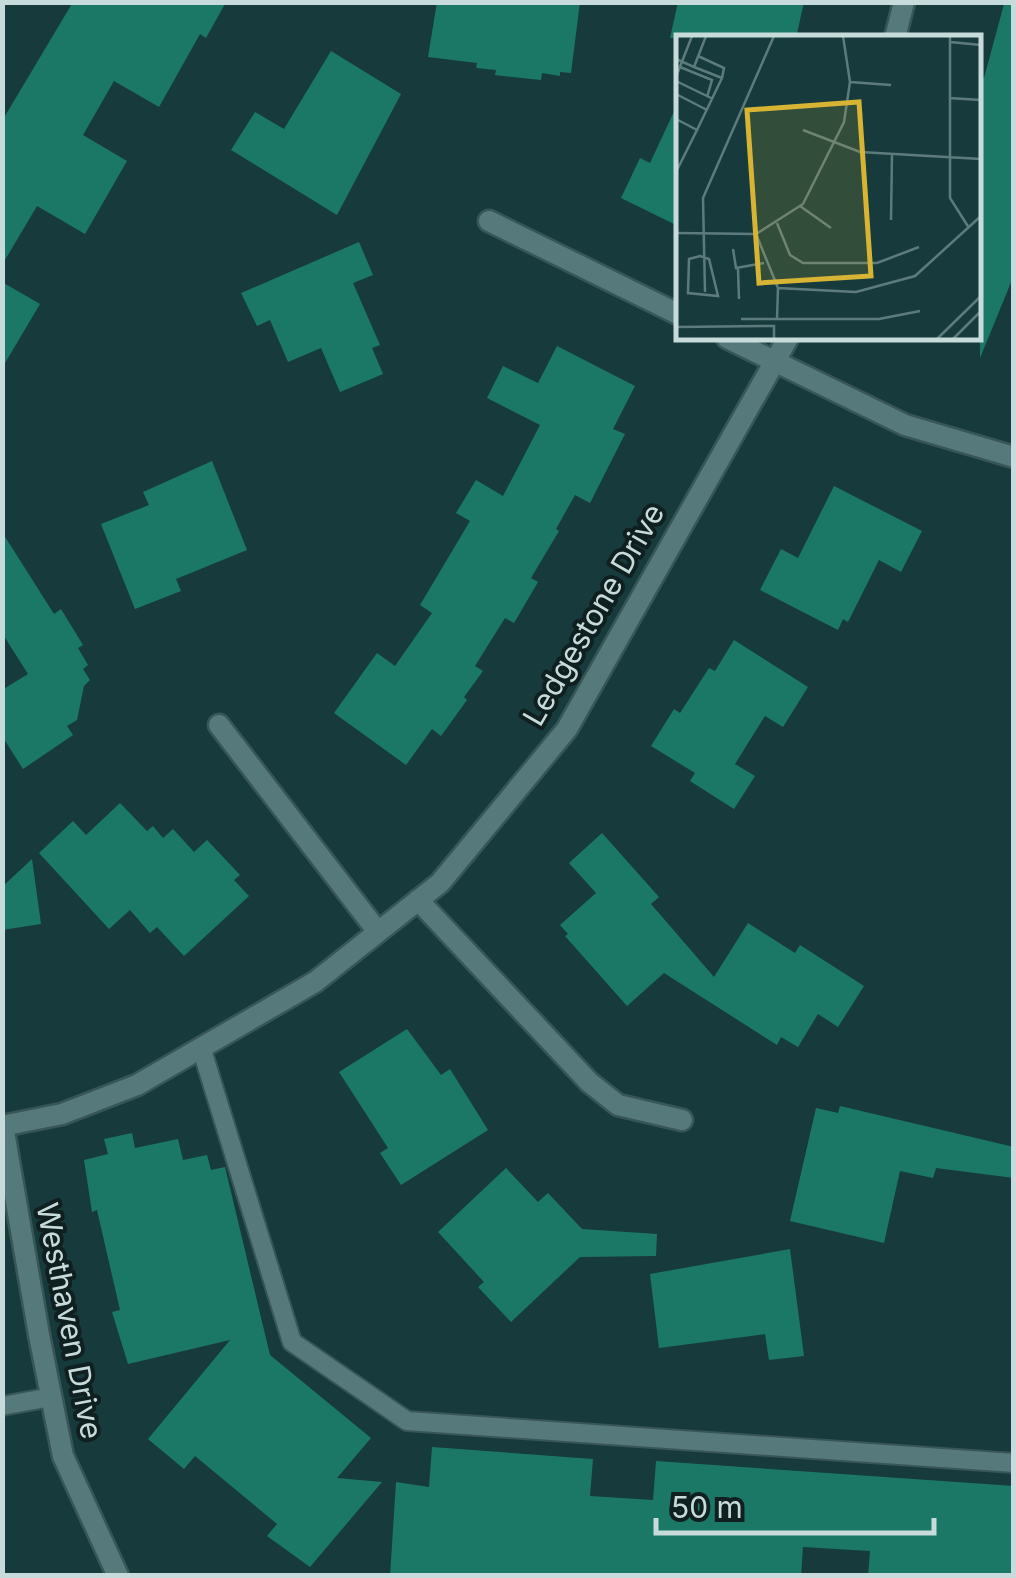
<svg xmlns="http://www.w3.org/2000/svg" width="1016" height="1578" font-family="Inter,sans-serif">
	<rect width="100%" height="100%" fill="#173b3c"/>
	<!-- building -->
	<path fill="#1b7867" d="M73 2H226L206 38 200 34 159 107 114 81 83 135 127 161 85 234 37 206 2 265V121Z
		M437 2H580L571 73 560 72V76L542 73 541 80 495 75 496 70 476 68 477 63 428 57Z
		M678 2H804L796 38H670Z
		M1004 4 1014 5V275L980 358 978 76 984 78Z
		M331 51 401 94 337 215 231 150 255 112 284 129Z
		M678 103V226L621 198 640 158 650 163Z
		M359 242 373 275 353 283 380 345 372 348 383 374 340 392 321 348 288 362 270 320 257 326 241 293Z
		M2 282 40 304 2 368Z
		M557 346 635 386 613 429 625 434 590 503 575 495 556 529 559 531 531 578 538 582 514 623 505 618 475 666 483 671 464 697 467 700 441 736 432 729 406 765 334 713 377 653 395 666 432 613 420 605 470 521 456 513 476 480 503 496 540 425 487 398 503 366 538 383Z
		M212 461 247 550 176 579 181 591 135 609 101 524 149 505 143 492Z
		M834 486 922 531 901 572 879 560 848 622 843 619 838 630 760 590 781 549 798 558Z
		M2 532 54 614 61 609 83 645 78 648 88 665 83 669 90 680 84 686 77 720 67 726 73 735 23 769 2 736V690L28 674 2 633Z
		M734 640 808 687 783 727 765 716 735 764 755 776 734 809 690 781 695 773 651 746 674 709 680 713 709 668 715 671Z
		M120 803 147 831 153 826 163 838 173 829 194 852 207 840 240 875 234 880 249 896 184 956 157 927 150 933 130 910 109 929 39 853 73 821 86 835Z
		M602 833 659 897 651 904 714 977 748 923 795 953 800 945 864 986 838 1027 818 1014 798 1047 781 1037 777 1045 664 973 627 1006 565 936 568 934 560 925 596 893 569 863Z
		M32 859 41 924 2 930V887Z
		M407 1029 441 1075 450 1069 488 1130 401 1185 380 1153 388 1148 339 1072Z
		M840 1106 1014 1147V1178L936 1168 933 1178 900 1171 884 1243 790 1221 816 1108 838 1113Z
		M132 1133 135 1148 178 1139 183 1160 207 1155 211 1170 225 1167 270 1355 371 1438 337 1478 382 1482 310 1567 267 1536 277 1524 195 1456 184 1469 148 1439 230 1340 128 1364 112 1312 120 1310 97 1210 92 1212 84 1160 108 1154 104 1139Z
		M506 1168 538 1202 548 1193 582 1229 657 1234 656 1256 580 1257 511 1322 478 1287 484 1282 438 1232Z
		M790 1249 804 1356 769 1360 765 1334 659 1348 650 1274Z
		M432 1447 593 1459 590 1496 653 1500 656 1461 1014 1486V1576H868L870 1551 803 1547 801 1576H390L396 1482 429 1487Z"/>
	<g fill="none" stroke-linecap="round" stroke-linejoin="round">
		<!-- lane casing -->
		<g stroke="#385657" stroke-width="22">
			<path id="lane" d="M201 1047 292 1342 407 1421 1014 1463
				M2 1406 51 1397"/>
		</g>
		<!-- street casing -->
		<g stroke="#385657" stroke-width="25">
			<path id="street" d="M895 38 904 2
				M489 221 678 314
				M727 338 905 425 1014 457
				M219 725 378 932
				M418 900 589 1082 618 1105 682 1120
				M2 1126 62 1114 137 1085 315 982 440 883 567 729 788 338
				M3 1126 39 1335 63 1456 118 1576"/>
		</g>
		<!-- lane -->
		<use href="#lane" stroke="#567a7b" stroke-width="18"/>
		<!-- street -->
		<use href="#street" stroke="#567a7b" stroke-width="20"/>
	</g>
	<g text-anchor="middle" stroke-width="8" stroke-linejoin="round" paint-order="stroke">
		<!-- street labels -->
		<g font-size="30" fill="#c7dbdb" stroke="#101f1f">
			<text transform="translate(594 615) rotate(-60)" y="10">Ledgestone Drive</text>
			<text transform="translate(69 1321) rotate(79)" y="10">Westhaven Drive</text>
		</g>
	</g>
	<!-- overview -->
	<g transform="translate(676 35)">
		<rect width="305" height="305" fill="#173b3c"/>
		<path fill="none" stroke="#5d7b7c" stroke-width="2.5" d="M274 1V163L293 193M274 7 305 10M22 21 48 33 46 43M0 24 18 32 30 1M4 32 36 45 31 62M18 32 46 43 21 95M0 42 16 1M0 46 35 63M174 47 215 50M0 59 31 75M273 63 305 65M0 84 21 95 0 137M127 95 184 117 305 124M124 171 155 193M215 185 216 119M101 188 114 220 127 228H201L243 212M0 198 80 199 127 169 168 87 174 47 167 1M80 199 102 253 180 257 239 241 305 181M57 214 60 233 88 228M24 221 33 224 42 261 12 258 13 224ZM62 234 63 264M102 253 101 284H203L244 276M29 257 27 163 98 1M65 284H101M0 292 98 291V304M261 304 305 261M277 304 305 276"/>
		<path fill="#d7b434" fill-opacity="0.15" stroke="#d7b434" stroke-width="5" d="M183 67 195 241 83 248 71 75Z"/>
		<rect width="305" height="305" fill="none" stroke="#c7dbdb" stroke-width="5"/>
	</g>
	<!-- border -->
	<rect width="1016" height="1578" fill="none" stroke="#c7dbdb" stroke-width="10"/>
	<!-- scale -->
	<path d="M656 1518v15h278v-15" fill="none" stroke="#c7dbdb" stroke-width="5"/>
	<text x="671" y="1518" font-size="30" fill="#c7dbdb" stroke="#101f1f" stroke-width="8" paint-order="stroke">50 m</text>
</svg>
